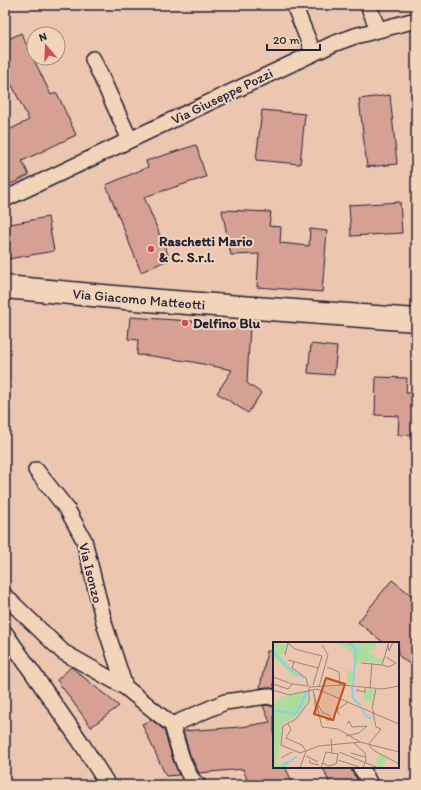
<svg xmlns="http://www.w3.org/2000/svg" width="421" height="790" font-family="Itim,sans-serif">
	<rect width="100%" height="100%" fill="#ecc6ae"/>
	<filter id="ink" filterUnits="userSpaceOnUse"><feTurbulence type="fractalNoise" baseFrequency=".025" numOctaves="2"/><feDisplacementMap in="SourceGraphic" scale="8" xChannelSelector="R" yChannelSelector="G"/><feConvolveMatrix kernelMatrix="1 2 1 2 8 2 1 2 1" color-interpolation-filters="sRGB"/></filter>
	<g filter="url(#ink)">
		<!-- built -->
		<path fill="#e1b8a4" d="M376 5H416L379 14Z"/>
		<!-- building -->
		<path fill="#d6a194" stroke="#22223b" d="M21 33 51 95 57 93 76 135 22 161 29 175 5 187V132L29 120 5 71V41Z
			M390 95 397 164 367 167 359 99Z
			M262 110 305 114 300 164 256 160Z
			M196 145 206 177 144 197 170 259 141 272 106 185 148 167 146 161Z
			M400 202 402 233 351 236 349 205Z
			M222 210 271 212 269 226 281 227 280 243 309 246 310 229 327 231 322 292 257 287 259 254 231 255Z
			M48 217 54 251 8 259 5 241V225Z
			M130 317 250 325 247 383 261 393 248 413 217 393 232 370 193 362 152 356 137 355 138 340 128 339Z
			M311 344 337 347 334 375 308 373Z
			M376 377 407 378 406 393H416V436L398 435 399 416 375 415Z
			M392 580 416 599V669L398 655V643H384L358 622Z
			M267 651H274V689L267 687 260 688Z
			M71 667 119 706 91 727 57 680Z
			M267 705 274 707V767H285L294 785H249L243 769 199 773 190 755 183 731 241 727 270 722 263 706Z
			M152 720 164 730 173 760 179 775 166 776 142 724Z
			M323 767H351L352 772 357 779 360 785H330Z"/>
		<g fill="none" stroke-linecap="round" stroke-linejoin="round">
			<!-- street casing -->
			<g stroke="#22223b" stroke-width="18">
				<path id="street" d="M294 5 313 52
					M368 5 378 29
					M93 59 130 140
					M5 199 333 44 355 36 416 20
					M36 470 67 509 84 540 105 626 125 687
					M5 596 63 652 125 687 172 725 225 702 268 696 274 698
					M5 633 80 741 108 785
					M172 725C177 741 184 776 198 785
					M360 767 365 774 370 785"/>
			</g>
			<!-- primary casing -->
			<g stroke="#22223b" stroke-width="25">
				<path id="primary" d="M5 287 147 300 416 320"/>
			</g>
			<!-- street -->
			<use href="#street" stroke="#f2d4b8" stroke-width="15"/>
			<!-- primary -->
			<use href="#primary" stroke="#f2d4b8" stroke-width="22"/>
		</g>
	</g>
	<!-- markers -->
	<g fill="#d1495b" stroke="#f2d4b8" stroke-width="1.5">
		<circle cx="151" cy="249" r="4"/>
		<circle cx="185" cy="323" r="4"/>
	</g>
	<g text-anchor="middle" stroke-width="4" stroke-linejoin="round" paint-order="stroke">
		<!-- street labels -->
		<g font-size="14" fill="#22223b" stroke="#f2d4b8">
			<text transform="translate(222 96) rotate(-26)" y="5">Via Giuseppe Pozzi</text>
			<text transform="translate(139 299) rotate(5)" y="5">Via Giacomo Matteotti</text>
			<text transform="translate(91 573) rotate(76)" y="5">Via Isonzo</text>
		</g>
		<!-- poi labels -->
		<g font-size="14" font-weight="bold" fill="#22223b" stroke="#f2d4b8" text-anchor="start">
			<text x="159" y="246">Raschetti Mario<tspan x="159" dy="16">&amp; C. S.r.l.</tspan></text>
			<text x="193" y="328">Delfino Blu</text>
		</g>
	</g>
	<!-- overview -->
	<g transform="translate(273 642)">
		<rect width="126" height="126" fill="#ecc6ae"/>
		<path d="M0 0 10 3 14 2 12 12 9 11 8 15 25 32 24 35 18 34 16 29 0 15ZM61 0H101L103 2 101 7 95 10 103 16 111 17 109 22 102 19 83 21 77 8ZM74 28 81 29 78 43H74ZM92 47 102 48 100 60 90 59ZM34 50V60L23 75 9 82 5 114 3 115 5 122 13 119 15 121 11 126H0V62L12 53ZM106 112 113 116 110 126 103 124Z" fill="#acdd9e"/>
		<path fill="none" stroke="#85d0e5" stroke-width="2" d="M73 0 79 3 83 9 80 43M0 10 17 28 31 36M79 45 80 56 87 63M0 68 23 72 34 50M89 68 94 75 98 76M8 126 24 114"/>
		<path fill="none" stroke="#9b8480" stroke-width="1" d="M115 3 116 9 120 0M12 13 15 1 22 7 49 14 40 43M15 18 45 26M21 20 19 26 33 36 35 44M88 21 109 23 116 0M109 23 116 25 123 21 113 15M54 25 66 30 67 43M0 35 19 42M0 42 15 47 19 42 35 44M36 45V60L23 77 10 84 8 103 27 111 46 104 87 100 126 110M36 45 69 43 110 47 126 44M46 45 55 13 49 3M97 46 99 21M0 48 16 53 44 47 126 82M40 48 49 85 65 87 87 100M83 48 92 50V46M41 52 43 71M45 63 50 71 56 73 58 78H53M101 71 99 66 103 47M66 73 64 68 75 60M15 82 18 87 13 96 29 103 33 109 27 126M73 94 86 91 94 84 79 85 76 79 74 82M58 97 59 111M81 101 92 111 93 118 90 126M96 102 108 87 103 85 100 71M96 103 100 108 126 122M66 110 103 125M78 111 92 115M33 114 45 120M8 116 19 110M37 118V121L46 123M65 118 89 126M50 121 55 124 63 122 65 112M48 126 53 110 65 112"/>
		<path fill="#c04e15" fill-opacity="0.15" stroke="#c04e15" stroke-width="2" d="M53 36 72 42 60 78 41 72Z"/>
		<rect width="126" height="126" fill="none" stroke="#22223b" stroke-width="2"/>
	</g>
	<!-- margin -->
	<rect width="421" height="790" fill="none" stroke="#f2d4b8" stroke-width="20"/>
	<rect x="10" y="10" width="401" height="770" fill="none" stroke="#22223b" stroke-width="1.5" filter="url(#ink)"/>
	<!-- north arrow -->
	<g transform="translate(46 46) rotate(341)"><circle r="19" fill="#f2d4b8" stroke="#9f8d86"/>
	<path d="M0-3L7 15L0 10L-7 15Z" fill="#d1495b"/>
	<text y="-6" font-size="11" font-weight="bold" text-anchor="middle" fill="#22223b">N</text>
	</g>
	<!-- scale -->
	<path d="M267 44v6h53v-6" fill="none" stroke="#22223b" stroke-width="2"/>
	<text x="273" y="44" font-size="12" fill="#22223b" stroke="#f2d4b8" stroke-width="3" paint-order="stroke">20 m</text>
</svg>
